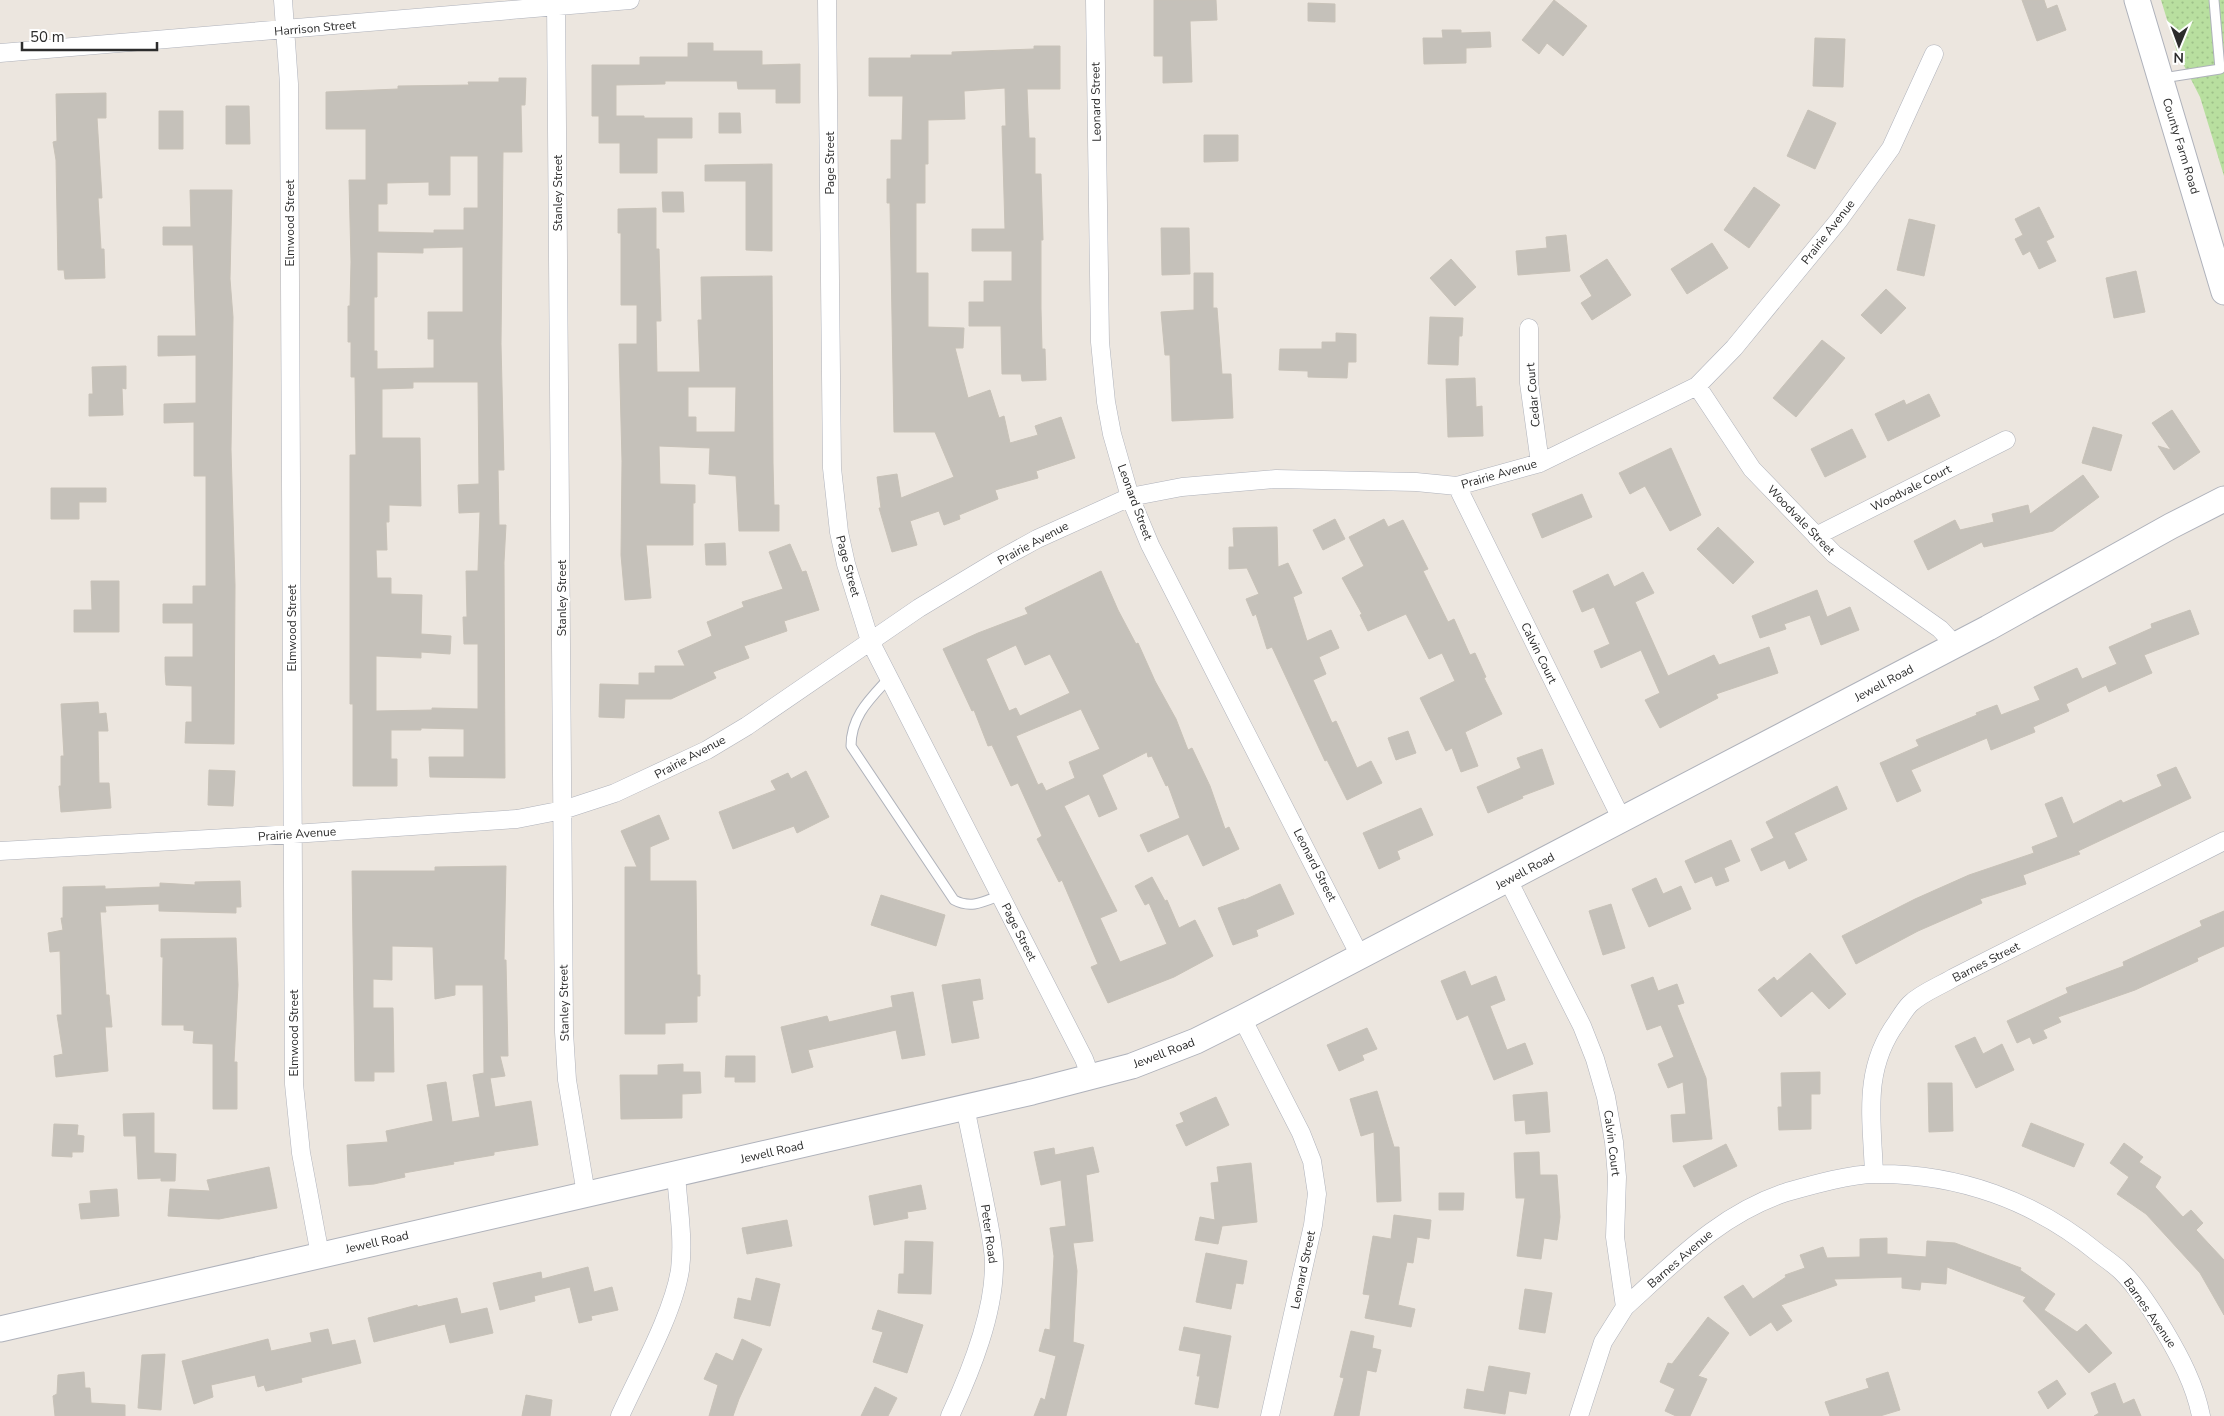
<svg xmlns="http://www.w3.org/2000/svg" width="2224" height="1416" font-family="'Nunito Sans',sans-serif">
	<defs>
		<pattern id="grass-dots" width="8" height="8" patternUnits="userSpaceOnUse" patternTransform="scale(1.25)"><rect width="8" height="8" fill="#b8df9f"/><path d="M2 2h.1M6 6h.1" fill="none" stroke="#9ec089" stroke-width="1.8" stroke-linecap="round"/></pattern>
	</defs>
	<rect width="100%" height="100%" fill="#ece6df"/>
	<!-- grass -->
	<path fill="url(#grass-dots)" d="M2161 0H2224V176L2200 97 2177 52Z"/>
	<!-- building -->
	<path fill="#c5c1ba" stroke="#c8c2b8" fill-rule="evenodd" d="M1154 0H1216L1217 20 1190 21 1192 82 1163 83V56H1154Z
		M1554 0 1587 26 1563 56 1547 43 1539 54 1522 40Z
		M2022 0H2044L2047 9 2057 5 2066 30 2037 41Z
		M1308 3 1335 4V22L1308 21Z
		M1442 30H1461V33L1490 32 1491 47 1466 48V63L1424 64 1423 38H1443Z
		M1815 38 1845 39 1843 87 1813 86Z
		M688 43H713V51H762V65L800 64V103H776V89H738L737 81H665V84L616 85V116H644V118H692V138H657V173H620V143H599V116H592V65H640V57H688Z
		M1034 46H1060V89H1027L1029 138H1035V174H1041L1043 240H1041V309L1042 349H1045L1046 380 1022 381 1021 374H1002L1001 326H969V302H984V281H1012V251H972V229H1005L1002 126H1006L1005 88 964 91 965 119 928 120V164H925V203H916V273H928V327L964 328 963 348H955L968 398 990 390 999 418 1004 416 1010 443 1038 435 1035 426 1061 417 1075 458 1036 471 1038 478 995 490 998 499 959 515 960 519 944 525 939 511 910 521 917 545 892 552 879 508H881L877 477 897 474 901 498 954 477 935 432H894L890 203H887V179H891V140H902L903 96H869V58H911V55H952V52L1034 49Z
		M499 78H526L525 105H521L522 152H503L501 344 504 470H498L499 525H506L504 562 505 778 430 777 429 757H464V729L421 728V730H391V759H397V786H353V704H350V455H356L355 377H351V342H348V306H350L351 262 349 180H366V129H326V92L398 89V86L469 85 468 82H499ZM450 156H478V208H464V230H434V233L378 232V204H387V183L429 182V195H450ZM463 247V312H428V339H434V368L377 369V351H374V297H377V252L423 253V248ZM413 382H478L479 484 458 485 459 513 480 512 478 571H466L467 617H463L464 644H478V709L432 708V710L376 711V656L421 658V652L450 654 451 636 421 634 422 595 391 594V578H377L376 550H387L386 522H389V505L421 506 420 438H382V389L413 388Z
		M106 93V118H97L102 198H98L101 249H104L105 278 65 279 64 270H58L56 160 53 142 57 141 56 94Z
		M226 106H249L250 144H226Z
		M1808 110 1836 123 1815 169 1787 156Z
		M159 111H183V149H159Z
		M719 113H740L741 133H719Z
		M1204 135H1238V161L1204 162Z
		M772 164V251L746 250V181H705V165Z
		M1754 187 1780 205 1749 248 1724 230Z
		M190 190H232L230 279 233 317 231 449 235 585 234 744 185 743 186 722H192V686L166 685 165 671V657H193V623H163V604H193V586H206V476H194V422L164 423V404L196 403V355L158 356V336H196L193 245H163V227H191Z
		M662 192H683L684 212H663Z
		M2039 207 2054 237 2046 241 2056 261 2039 269 2030 251 2023 255 2015 239 2023 235 2015 219Z
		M656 208V249H659L661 321H656L657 372H700L698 320H702L701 277 772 276 773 463 774 505H779V531H739L736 476 709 474 710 448 659 446 660 484 695 485V503H693V545H646L651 598 625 600 621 555 622 461 619 344H637V305H621V233H618V209ZM688 387H736L735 432H696V417H688Z
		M1909 219 1935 225 1924 276 1897 270Z
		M1161 228H1189L1190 274 1162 275Z
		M1566 235 1570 271 1518 275 1516 251 1547 248 1546 237Z
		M1712 243 1728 268 1687 294 1671 269Z
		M1451 259 1476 287 1455 306 1430 278Z
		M1607 259 1631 295 1592 320 1581 303 1592 296 1580 276Z
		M2136 271 2145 312 2114 318 2106 278Z
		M1194 273H1213V308H1217L1222 374H1231L1233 418 1172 421 1170 355H1165L1161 312 1194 310Z
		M1886 289 1906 308 1881 334 1861 315Z
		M1430 317 1463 318 1462 336H1459L1458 365 1428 364Z
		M1336 333 1356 334V362H1348L1347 378 1308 377V371L1279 370 1280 349H1322V342H1336Z
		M1822 340 1845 358 1796 417 1773 398Z
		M126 366V389L122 388 123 415 89 416V394H93L92 367Z
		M1475 378 1476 407 1482 406 1483 436 1448 437 1446 379Z
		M1929 394 1940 416 1888 441 1875 414 1904 400 1906 405Z
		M2172 410 2200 452 2174 470 2158 446 2171 450 2152 423Z
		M2093 427 2122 435 2111 471 2082 463Z
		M1852 429 1866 457 1825 477 1811 449Z
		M1671 448 1701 515 1670 531 1645 486 1630 494 1619 473Z
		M2083 475 2099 497 2053 531 1984 547 1982 542 1928 570 1914 541 1955 520 1960 530 1994 522 1992 514 2028 505 2030 514Z
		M51 488H106V502H79V519H51Z
		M1582 494 1592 517 1542 538 1532 514Z
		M1335 519 1345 539 1323 550 1313 530Z
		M1384 519 1388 527 1403 520 1428 569 1423 571 1448 622 1454 619 1470 655 1475 653 1486 677 1484 678 1502 714 1465 732 1478 766 1461 772 1452 748 1446 751 1420 698 1455 681 1442 653 1429 659 1406 614 1368 631 1360 615 1362 614 1342 578 1364 566 1349 537Z
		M1277 527 1278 567 1288 563 1302 593 1293 597 1307 641 1331 630 1339 648 1319 657 1326 674 1313 680 1332 723 1336 721 1357 768 1371 761 1382 783 1347 800 1327 760 1325 761 1272 647 1267 649 1256 614 1253 616 1246 599 1259 594 1247 568 1229 569V547H1234L1233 528Z
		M1718 527 1754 562 1733 584 1697 549Z
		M725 543 726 565H706L705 544Z
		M790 544 802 572 806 571 819 610 784 621 787 631 744 646 749 658 713 672 716 678 671 699H625L624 718 599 717 600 684 639 685V673H655V666H685L678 651 712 636 707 622 744 607 742 602 783 589 769 552Z
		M1101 571 1118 610 1136 644 1138 643 1155 681 1176 719 1188 750 1192 748 1210 786 1225 829 1229 827 1239 849 1203 866 1188 834 1148 852 1140 835 1180 818 1168 785 1166 786 1152 756 1148 757 1147 752 1102 775 1117 809 1099 817 1089 794 1064 806 1117 911 1100 918 1120 962 1167 944 1149 903 1145 905 1135 886 1152 877 1165 901 1167 900 1179 928 1195 920 1213 956 1174 977 1108 1003 1091 967 1098 964 1062 880 1059 882 1037 839 1042 836 1018 783 1011 786 992 745 988 746 974 710 972 711 943 649 978 633 1028 614 1025 608ZM1016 645 1025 665 1050 654 1070 693 1020 716 1016 708 1009 711 986 659ZM1081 709 1100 749 1069 762 1075 778 1046 791 1042 783 1038 785 1016 736Z
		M1643 572 1654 593 1635 602 1668 676 1714 655 1719 665 1769 647 1778 673 1716 694 1718 698 1660 728 1645 700 1660 693 1641 650 1601 668 1594 651 1610 644 1594 607 1582 612 1573 591 1608 574 1614 587Z
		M91 581H119V632H74V610H92Z
		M1817 590 1827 617 1850 607 1859 630 1821 645 1810 615 1784 624 1786 629 1760 638 1752 616Z
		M2190 610 2199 634 2144 655 2152 673 2109 692 2106 685 2066 704 2069 711 2033 727 2035 732 1991 750 1987 738 1911 770 1921 791 1897 802 1880 763 1919 746 1916 740 1977 715 1976 713 1997 705 2001 715 2040 700 2034 687 2077 668 2082 679 2117 664 2109 647 2152 628 2151 624Z
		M98 702 99 714 106 713 108 731H98L99 783H109L111 808 61 812 59 786H61V756H64L61 704Z
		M1408 731 1416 753 1396 760 1388 738Z
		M1542 749 1554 784 1522 796 1523 798 1488 813 1477 787 1521 768 1517 758Z
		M2176 767 2191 798 2078 851 2080 854 2023 875 2026 884 1980 899 1982 903 1918 931 1856 964 1842 936 1915 899 1969 875 2034 853 2032 847 2058 837 2045 804 2062 797 2073 824 2121 800 2123 803 2162 786 2157 775Z
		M209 770 235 771 233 806 208 805Z
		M806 771 829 817 797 833 794 826 733 849 719 812 776 790 771 781 788 773 791 779Z
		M1837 786 1847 809 1794 833 1807 860 1789 869 1785 860 1761 871 1751 849 1774 838 1766 822Z
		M1421 808 1433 835 1397 851 1400 859 1379 869 1363 833Z
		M659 815 669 839 650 847V881H696L697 975H700V996H697V1022L665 1023V1034H625V867H637L621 831Z
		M1731 840 1740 861 1724 868 1729 881 1716 886 1712 876 1695 883 1685 861Z
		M506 866 504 960H506L508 1056H500L505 1076 490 1078 495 1107 531 1101 538 1145 494 1152V1155L453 1162 454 1164 404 1173 405 1177 374 1184 349 1186 347 1145 388 1142 386 1131 433 1121 427 1085 446 1082 452 1122 480 1117 473 1075 484 1073 483 985H455V995L435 999 433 947 392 946V980L373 979V1008H393L394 1072H374V1081H355L352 871H435V867Z
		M1656 878 1663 894 1681 886 1691 909 1649 927 1632 889Z
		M240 881 241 907H236V913L159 911V904L105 906 106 912H100L106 995H109L112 1027H105L108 1071 56 1077 54 1056 63 1054 57 1015H62L60 951 50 952 48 933 63 930 61 918H63V887L105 886V889L160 887V883L195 885V882Z
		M1280 884 1294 914 1256 930 1258 936 1233 945 1218 908 1244 899V900Z
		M881 895 945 915 936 946 871 925Z
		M1611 904 1625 948 1603 955 1589 911Z
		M2224 911V946L2197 958 2198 961 2135 990 2058 1017 2061 1022 2043 1030 2047 1038 2033 1044 2030 1037 2017 1043 2007 1021 2068 993 2066 988 2124 966 2123 962 2202 926 2200 921Z
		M236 938 238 985 234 1062H237V1109H213V1044L193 1043 194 1031 184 1030V1025H162L163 957H161V939Z
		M1810 953 1846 994 1829 1009 1812 991 1781 1017 1758 990 1774 977 1777 981Z
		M1465 971 1471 986 1496 976 1505 1000 1490 1006 1507 1050 1525 1043 1533 1064 1494 1080 1468 1015 1457 1020 1441 981Z
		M1653 977 1658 991 1677 984 1684 1003 1677 1005 1706 1078 1712 1139 1673 1142 1671 1115 1686 1114 1683 1082 1668 1088 1658 1064 1674 1057 1661 1025 1647 1030 1631 985Z
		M980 979 983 999 972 1001 979 1038 952 1043 942 985Z
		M913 992 925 1055 902 1059 896 1030 808 1050 813 1067 792 1073 781 1027 827 1016 829 1022 893 1007 891 996Z
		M1367 1028 1377 1049 1362 1055 1364 1060 1339 1071 1327 1045Z
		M1975 1037 1983 1054 2002 1044 2014 1070 1976 1088 1955 1046Z
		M726 1056H755V1082H735V1077H725Z
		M683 1064V1072H700L701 1093 682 1094V1118L621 1119 620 1075H658V1065Z
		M1820 1072V1094H1811V1129L1779 1130 1778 1107H1782L1781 1073Z
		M1928 1083H1952L1953 1131 1929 1132Z
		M1377 1091 1394 1147H1399L1401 1201 1377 1202 1374 1132 1361 1136 1350 1099Z
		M1547 1092 1550 1132 1526 1134 1525 1120 1515 1121 1513 1095Z
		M1216 1097 1229 1125 1186 1146 1176 1125 1184 1122 1180 1113Z
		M154 1113V1153L176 1154 175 1181H161V1178L138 1179 136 1136H124L123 1114Z
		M2031 1123 2084 1144 2074 1167 2022 1146Z
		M54 1124 78 1125 77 1135 84 1136 83 1152H72V1157L52 1156Z
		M2124 1143 2143 1157 2139 1162 2161 1177 2155 1187 2183 1217 2191 1210 2203 1223 2196 1230 2224 1260V1315L2200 1273 2146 1214 2117 1194 2129 1177 2110 1163Z
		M1726 1144 1737 1166 1694 1187 1683 1166Z
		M1093 1147 1099 1172 1086 1175 1093 1241 1073 1243 1077 1271 1073 1342 1084 1345 1066 1416H1034L1041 1398 1045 1400 1056 1356 1039 1351 1045 1329 1050 1330 1054 1256 1050 1228 1066 1226 1061 1180 1041 1185 1034 1152 1054 1148 1055 1155Z
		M1539 1152 1540 1175H1557L1560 1217 1557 1240 1544 1238 1541 1259 1517 1256 1525 1198H1516L1514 1153Z
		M1251 1163 1257 1222 1222 1226 1218 1244 1195 1240 1200 1217 1215 1220 1211 1183 1219 1182 1217 1167Z
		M269 1167 277 1208 219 1219 168 1216 170 1189 210 1191 207 1180Z
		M921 1185 926 1209 907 1212 908 1218 874 1225 869 1196Z
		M117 1189 119 1216 81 1219 79 1204 91 1203 90 1191Z
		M1439 1193H1464L1463 1210H1439Z
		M1394 1215 1431 1220 1429 1239 1417 1237 1413 1263 1407 1262 1398 1305 1415 1309 1411 1327 1365 1318 1370 1295 1363 1294 1373 1236 1391 1239Z
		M787 1220 792 1246 747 1254 742 1228Z
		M1887 1238V1254L1926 1257 1927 1241 1955 1243 2021 1268 2020 1270 2055 1294 2044 1310 2077 1332 2086 1324 2112 1353 2089 1373 2023 1301 2026 1297 1947 1267 1946 1284 1921 1282 1920 1290 1902 1288V1277L1834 1279 1837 1285 1781 1305 1792 1321 1777 1331 1771 1322 1750 1336 1724 1297 1743 1285 1753 1299 1786 1277 1785 1275 1805 1268 1800 1255 1823 1247 1827 1258 1860 1257V1239Z
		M905 1241 933 1242 931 1294 898 1293 899 1274H904Z
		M1206 1253 1247 1261 1243 1284 1236 1283 1231 1309 1196 1302Z
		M588 1267 594 1292 612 1287 618 1310 591 1316 592 1320 579 1323 570 1287 534 1296 535 1301 500 1310 493 1283 541 1272 542 1279Z
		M756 1278 780 1284 770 1326 734 1318 738 1298 751 1301Z
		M1525 1289 1552 1293 1545 1333 1519 1329Z
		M457 1298 461 1314 487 1308 493 1333 450 1343 445 1324 374 1342 368 1318 417 1305 418 1307Z
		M878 1310 923 1325 907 1373 873 1362 883 1332 872 1329Z
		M1708 1317 1729 1333 1698 1376 1707 1379 1690 1416H1676L1665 1411 1675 1389 1660 1382 1668 1363 1672 1364Z
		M1184 1327 1231 1336 1218 1408 1195 1404 1200 1376H1197L1201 1354 1179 1350Z
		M328 1329 332 1345 355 1340 361 1363 301 1378 302 1382 266 1391 264 1385 258 1387 255 1375 211 1385 213 1397 194 1404 182 1361 268 1339 271 1351 312 1342 310 1333Z
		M1351 1331 1374 1336 1372 1348 1381 1350 1376 1372 1367 1370 1359 1416H1334L1344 1378 1340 1377Z
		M742 1339 762 1349 739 1399 733 1416H709L718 1385 704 1379 716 1353 733 1361Z
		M165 1354 161 1410 138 1408 142 1355Z
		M1489 1366 1530 1373 1526 1394 1509 1391 1505 1414 1464 1408 1467 1389 1484 1392Z
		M84 1372 85 1388H90L91 1403 125 1405V1416H55L53 1396 57 1394 58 1375Z
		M1888 1372 1900 1410 1880 1416H1830L1825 1402 1869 1388 1866 1379Z
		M2057 1380 2066 1394 2048 1409 2038 1392Z
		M2115 1383 2123 1404 2134 1399 2141 1416H2094L2099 1413 2091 1393Z
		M875 1387 897 1398 888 1416H861Z
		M526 1395 552 1400 550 1416H522Z"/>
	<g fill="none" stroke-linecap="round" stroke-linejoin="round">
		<!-- lane casing -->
		<g stroke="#afb2bb" stroke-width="11">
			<path id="lane" d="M2163 78 2220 69 2214 0
				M889 678C870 699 851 716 851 746L954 900C971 909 983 902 1001 895"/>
		</g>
		<!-- street casing -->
		<g stroke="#afb2bb" stroke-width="19">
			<path id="street" d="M283 0 289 84 294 1084 301 1153 320 1255
				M556 0 564 1032 567 1080 586 1194
				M827 0 832 468 839 532 846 564 870 641 1084 1059 1091 1078
				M1095 0 1100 342 1106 402 1112 434 1130 497 1150 545 1360 956
				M0 53 630 0
				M1529 328V383L1540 463
				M1697 386 1752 469 1834 554 1940 629 1955 645
				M1457 486 1622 820
				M1816 536 2006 440
				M0 851 293 834 517 819 563 810 615 793 707 750 747 726 919 608 997 561 1037 539 1130 497 1182 487 1276 479 1416 482 1457 486 1540 463 1697 386 1734 348 1839 220 1891 148 1934 54
				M1508 880 1582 1026 1595 1059 1606 1097 1614 1142 1617 1177 1615 1237 1625 1307 1603 1342 1579 1416
				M1242 1018 1301 1133 1312 1161 1317 1194 1313 1225 1270 1416
				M1874 1174C1872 1118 1862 1070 1897 1022 1901 1016 1905 1009 1910 1004 1921 993 1940 986 1953 978L2224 841
				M1625 1307C1676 1261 1720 1214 1787 1192 1812 1185 1850 1174 1875 1174 1958 1173 2035 1201 2098 1253 2106 1259 2115 1265 2122 1272 2138 1288 2152 1310 2164 1330 2180 1357 2195 1385 2201 1416
				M620 1416C639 1374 673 1314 680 1270 684 1239 678 1205 676 1174
				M950 1416C971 1371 995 1312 994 1262 993 1239 987 1216 983 1194 977 1165 971 1136 965 1107"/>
		</g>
		<!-- secondary casing -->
		<g stroke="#afb2bb" stroke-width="27">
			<path id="secondary" d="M2137 0 2224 292
				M0 1329 1032 1092 1132 1066 1196 1041 1242 1018 1988 628 2171 526 2224 499"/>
		</g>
		<!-- lane -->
		<use href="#lane" stroke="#fff" stroke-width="9"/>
		<!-- street -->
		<use href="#street" stroke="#fff" stroke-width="18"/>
		<!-- secondary -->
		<use href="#secondary" stroke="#fff" stroke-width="25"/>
	</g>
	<g text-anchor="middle" stroke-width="4.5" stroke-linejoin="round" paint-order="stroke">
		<!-- street labels -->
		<g font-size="12" fill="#2c2c2c" stroke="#fff">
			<text transform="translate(315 28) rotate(-5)" y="4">Harrison Street</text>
			<text transform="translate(1096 102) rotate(-91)" y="4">Leonard Street</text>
			<text transform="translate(2181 146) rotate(73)" y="4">County Farm Road</text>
			<text transform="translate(830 163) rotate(-90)" y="4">Page Street</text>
			<text transform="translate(558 193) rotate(-90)" y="4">Stanley Street</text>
			<text transform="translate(290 223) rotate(-90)" y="4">Elmwood Street</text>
			<text transform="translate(1828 232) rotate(-52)" y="4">Prairie Avenue</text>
			<text transform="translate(1533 395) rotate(-95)" y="4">Cedar Court</text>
			<text transform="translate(1499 474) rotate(-16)" y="4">Prairie Avenue</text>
			<text transform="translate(1911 488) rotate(-27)" y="4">Woodvale Court</text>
			<text transform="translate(1135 502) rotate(70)" y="4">Leonard Street</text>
			<text transform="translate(1801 520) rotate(46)" y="4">Woodvale Street</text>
			<text transform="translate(1033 543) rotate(-28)" y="4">Prairie Avenue</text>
			<text transform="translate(848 566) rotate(75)" y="4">Page Street</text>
			<text transform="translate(562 598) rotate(-90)" y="4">Stanley Street</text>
			<text transform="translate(292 628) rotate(-90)" y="4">Elmwood Street</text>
			<text transform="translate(1539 653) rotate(64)" y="4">Calvin Court</text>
			<text transform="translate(1884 683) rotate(-28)" y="4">Jewell Road</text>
			<text transform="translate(690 757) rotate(-28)" y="4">Prairie Avenue</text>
			<text transform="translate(297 834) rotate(-4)" y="4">Prairie Avenue</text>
			<text transform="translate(1315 865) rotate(63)" y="4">Leonard Street</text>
			<text transform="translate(1525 871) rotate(-28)" y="4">Jewell Road</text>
			<text transform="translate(1019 932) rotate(63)" y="4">Page Street</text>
			<text transform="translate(1986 962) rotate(-27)" y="4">Barnes Street</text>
			<text transform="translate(564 1003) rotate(-91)" y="4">Stanley Street</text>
			<text transform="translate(294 1033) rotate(-90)" y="4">Elmwood Street</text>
			<text transform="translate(1164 1053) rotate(-21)" y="4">Jewell Road</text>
			<text transform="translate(1612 1143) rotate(83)" y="4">Calvin Court</text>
			<text transform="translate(772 1152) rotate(-13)" y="4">Jewell Road</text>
			<text transform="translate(989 1234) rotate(82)" y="4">Peter Road</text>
			<text transform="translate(377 1242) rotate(-13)" y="4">Jewell Road</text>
			<text transform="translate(1680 1259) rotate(-41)" y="4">Barnes Avenue</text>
			<text transform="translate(1303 1270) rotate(-78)" y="4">Leonard Street</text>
			<text transform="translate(2150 1313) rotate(55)" y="4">Barnes Avenue</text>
		</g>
	</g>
	<!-- north arrow -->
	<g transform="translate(2179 45) rotate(181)" stroke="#ffffff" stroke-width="4" paint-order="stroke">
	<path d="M0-4L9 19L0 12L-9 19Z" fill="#2c2c2c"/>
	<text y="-8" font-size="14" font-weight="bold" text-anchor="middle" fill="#2c2c2c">N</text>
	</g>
	<!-- scale -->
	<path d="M22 42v8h135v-8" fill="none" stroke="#2c2c2c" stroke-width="2.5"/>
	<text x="30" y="42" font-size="15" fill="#2c2c2c" stroke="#ffffff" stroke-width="4" paint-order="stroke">50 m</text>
</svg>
